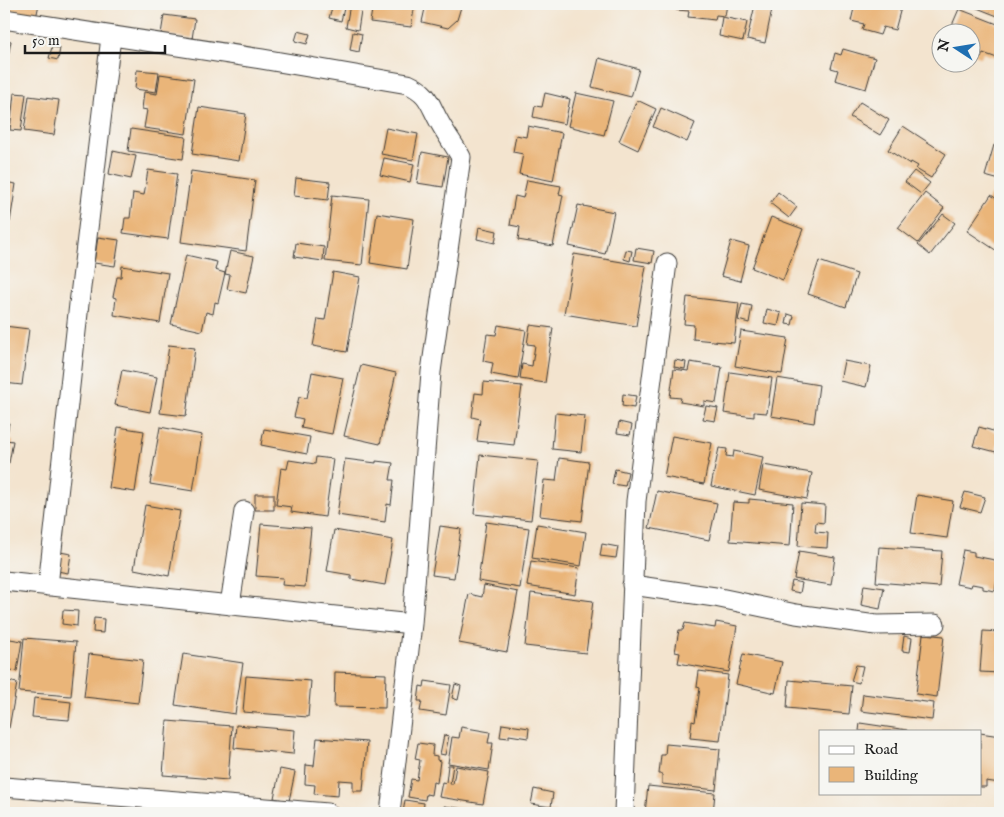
<svg xmlns="http://www.w3.org/2000/svg" width="1004" height="817" font-family="'IM FELL English',serif">
	<rect width="100%" height="100%" fill="#f6f6f2"/>
	<filter id="ink" filterUnits="userSpaceOnUse"><feTurbulence type="fractalNoise" baseFrequency=".02" numOctaves="2"/><feDisplacementMap in="SourceGraphic" scale="10" xChannelSelector="R" yChannelSelector="G"/><feConvolveMatrix kernelMatrix="1 2 1 2 8 2 1 2 1" color-interpolation-filters="sRGB"/></filter>
	<filter id="wash" filterUnits="userSpaceOnUse"><feTurbulence type="fractalNoise" baseFrequency=".0096" numOctaves="4" result="noise"/><feDisplacementMap in="SourceGraphic" scale="20" xChannelSelector="R" yChannelSelector="G"/><feGaussianBlur stdDeviation="1.12" result="paint"/><feColorMatrix in="noise" values="0 0 0 0 0 0 0 0 0 0 0 0 0 0 0 0 0 1.4 0 .05"/><feComposite in="paint" operator="in"/></filter>
	<g filter="url(#wash)">
		<rect width="100%" height="100%" fill="#f3e4cf"/>
		<g id="blocks">
			<!-- building -->
			<path fill="#eab579" d="M4 4H39L36 18 4 11Z
				M165 4H187V9L164 6Z
				M333 4H345L341 21 329 18Z
				M350 4H362L358 30 346 27Z
				M373 4H415L411 27 370 22Z
				M426 4H447L461 7 457 20 448 28 422 22Z
				M677 4H727L725 16 716 15 715 20 688 17 689 11 676 10Z
				M855 4H902L895 30 883 27 880 35 862 30 864 24 851 21Z
				M967 4H1000V17Z
				M755 5 772 9 765 43 747 39Z
				M959 9 1000 25V50L997 58 983 53 981 58 972 54V32H949Z
				M164 15 195 19 192 39 161 34Z
				M722 17 747 22 743 41 719 36Z
				M298 31 310 34 307 44 295 41Z
				M353 32 362 34 359 52 350 50Z
				M4 39 11 41 8 57 4 56Z
				M52 47 60 48 58 60 49 58Z
				M843 49 875 58 866 89 835 80 838 70 831 68 835 53 841 55Z
				M599 58 639 69 631 97 592 87Z
				M137 70 159 72 156 92 135 89Z
				M160 74 194 79 186 134 144 128 147 110 142 109 144 92 157 94Z
				M14 93 26 94 21 131 10 130Z
				M545 93 570 99 565 124 533 117 535 106 542 107Z
				M576 93 613 101 604 135 568 126Z
				M29 96 59 100 54 135 24 131Z
				M637 100 656 109 638 150 619 141Z
				M860 102 889 120 880 135 850 117Z
				M199 107 246 114 239 161 192 154Z
				M661 108 695 123 687 142 653 127Z
				M528 126 562 133 553 181 519 174 523 154 513 152 516 135 526 137Z
				M903 126 946 154 931 178 916 169 918 166 911 162 910 164 888 150Z
				M386 128 418 134 413 160 381 154Z
				M131 129 186 137 183 159 128 151Z
				M994 145 1000 146V180L985 176Z
				M113 151 136 156 131 179 109 174Z
				M422 152 448 157 443 187 417 183Z
				M384 158 414 164 410 182 380 175Z
				M148 170 177 174 168 239 123 233 125 218H130L133 193 144 195Z
				M191 171 255 180 246 251 181 242Z
				M914 171 930 183 921 194 905 182Z
				M296 178 330 182 328 200 294 196Z
				M527 180 561 186 559 194 563 195 553 246 518 240 520 227 510 225 515 196 523 198Z
				M4 182 16 184 10 222 4 221Z
				M778 192 797 207 789 218 770 203Z
				M925 193 944 208 918 243 898 228Z
				M332 195 369 199 362 265 325 261Z
				M991 195 1000 201V253L967 231Z
				M578 205 614 212 605 254 569 246Z
				M377 213 414 219 407 269 370 263Z
				M943 214 955 223 930 255 918 245Z
				M771 217 803 229 783 280 752 268Z
				M479 227 497 231 495 243 477 239Z
				M98 237 119 240 115 266 94 263Z
				M731 241 749 246 740 281 721 276Z
				M296 243 324 247 323 261 294 257Z
				M636 248 654 251 652 263 634 260Z
				M626 250 632 251 630 261 624 259Z
				M230 251 254 256 246 293 227 289 230 275 225 274Z
				M574 254 646 266 636 326 564 314Z
				M186 255 217 262 215 270 225 273 218 303 215 302 213 314 206 312 202 331 171 324Z
				M819 261 857 274 846 307 808 294Z
				M122 266 168 273 160 323 114 315 116 298 113 297 117 277H121Z
				M333 272 360 277 347 352 313 346 318 319 325 320Z
				M687 297 739 303 734 343 693 339 694 325 684 324Z
				M742 304 752 306 749 323 738 320Z
				M767 309 781 313 778 326 764 323Z
				M788 314 794 316 792 325 786 324Z
				M498 325 526 330 518 379 491 374 493 363 483 361 487 334 496 335Z
				M530 325 553 328 545 383 520 379 522 364 532 366 535 345 527 344Z
				M4 326 29 329 22 385 4 383Z
				M741 331 788 338 782 374 735 366Z
				M169 345 195 348 186 416 160 413Z
				M675 360 686 362 685 369 674 367Z
				M844 361 871 366 866 387 840 381Z
				M690 362 722 367 716 403 704 401V406L680 402 681 398 670 397 674 369 688 371Z
				M361 365 396 373 380 444 344 436Z
				M122 370 157 377 150 412 115 405Z
				M312 372 343 378 332 434 301 428 303 419 294 417 299 397 307 398Z
				M730 372 772 378 767 413 754 412V417L724 413Z
				M777 378 819 385 814 423 771 416Z
				M484 382 522 386 514 445 477 441 480 419 472 417 475 393 483 394Z
				M623 394 636 396 634 408 622 406Z
				M706 406 718 408 715 421 703 419Z
				M555 413 585 416 581 452 552 449Z
				M4 422 9 423 6 440 13 441 9 463 4 462Z
				M619 422 632 425 630 435 617 433Z
				M118 427 144 431 135 492 109 488Z
				M160 427 202 435 193 491 150 484Z
				M979 427 1000 433 996 452 973 446Z
				M264 429 310 437 307 454 261 445Z
				M672 436 712 443 704 484 664 477Z
				M719 448 727 449 726 456 733 457 734 451 763 457 755 495 711 486Z
				M480 455 538 461 531 520 474 514Z
				M316 457 333 459 325 517 291 512 292 507 276 505 281 468 287 469 289 460 315 464Z
				M559 458 589 462 582 521 540 516 544 480 556 481Z
				M345 459 376 463V461L393 463 390 480H394L391 505 387 504 385 522 337 515Z
				M763 465 812 473 807 499 759 490Z
				M615 469 628 472 625 486 612 484Z
				M657 491 717 503 709 540 649 528Z
				M965 492 985 497 980 512 960 507Z
				M255 494H274V510H255Z
				M917 495 953 501 947 538 911 533Z
				M749 499 793 503 790 546 730 541 733 502 749 503Z
				M801 503 825 505 824 523 816 522 815 532 828 533 827 548 798 546Z
				M145 505 180 511 169 576 134 569Z
				M486 522 529 528 520 588 478 581Z
				M261 524 311 528 305 587 282 585 283 578 256 576Z
				M537 524 586 532 581 566 532 558Z
				M440 526 461 529 454 578 432 575Z
				M334 530 393 540 385 585 351 579V575L327 571Z
				M602 544 618 547 616 558 600 556Z
				M879 547 942 551 939 587 876 582Z
				M963 550 974 552V556L1000 561 995 591 983 589V586L972 584 971 587 956 584Z
				M799 551 835 557 831 585 794 579Z
				M60 552 71 554 68 573 57 571Z
				M531 561 579 568 575 594 527 586Z
				M792 581 802 583 800 593 790 591Z
				M484 585 518 592 507 652 459 643 469 594 482 597Z
				M864 585 884 588 880 609 861 605Z
				M531 593 593 601 586 653 525 646Z
				M63 610 78 611 77 626 62 624Z
				M94 618 104 619 103 633 93 632Z
				M716 622 737 626 729 672 678 663 680 653 675 652 679 630H683L685 623 715 628Z
				M983 631 1000 632V673L980 672Z
				M923 634 944 636 937 697 916 694Z
				M904 636 912 638 910 652 902 651Z
				M4 638 22 641 17 671 4 669Z
				M24 638 76 642 71 696 19 692Z
				M89 654 143 660 138 703 84 697Z
				M183 654 243 663 235 714 175 705Z
				M743 654 782 662 775 693 736 684Z
				M856 665 863 666 859 683 851 681Z
				M699 671 728 675 720 741 690 738 692 721 695 722 700 688 697 687Z
				M335 672 386 674 385 708 334 707Z
				M246 676 311 681 308 717 243 712Z
				M4 680 17 683 9 728 4 727Z
				M789 680 852 686 849 714 787 708Z
				M425 681 451 685 446 715 420 711 422 701H418L420 686 424 687Z
				M455 684 461 686 458 700 452 698Z
				M863 694 934 703 932 720 861 711Z
				M34 698 71 702 69 720 32 717Z
				M167 721 232 726 228 780 163 775Z
				M860 723 907 730V731H859Z
				M502 724 529 728 528 738 509 735V738L500 737Z
				M236 725 295 730 293 754 234 748Z
				M461 727 490 732 488 743H493L489 770 448 763 452 737 459 738Z
				M980 733 1000 736V783L986 781V787H980Z
				M444 735 449 736 445 755 440 754Z
				M317 738 367 742 363 791H353V781L339 780 338 796 314 794 315 785 305 784 306 765 314 766Z
				M418 743 433 745 432 755 437 756V760L440 761 437 783 433 782 431 795 426 794 425 800 408 797 411 779 417 780 420 760 415 759Z
				M666 744 720 749 716 790 662 784V774H659L661 755H665Z
				M448 765H453L450 784H453L456 766 489 772 483 804 439 797 442 782 446 783Z
				M280 769 295 772 289 801 274 798Z
				M648 786 715 793 713 813H645Z
				M534 789 553 793 551 807 531 804Z
				M405 800 424 803 423 813H403Z
				M444 806 479 811V813H443Z
				M544 811 556 812V813H544Z"/>
		</g>
	</g>
	<g filter="url(#ink)">
		<use href="#blocks" fill-opacity="0" stroke="#3c3a37" stroke-width="1"/>
		<g fill="none" stroke-linecap="round" stroke-linejoin="round">
			<!-- minor casing -->
			<g stroke="#3c3a37" stroke-width="21">
				<path id="minor" d="M4 19 262 59 408 84C430 94 429 104 440 123 446 134 454 145 461 157L431 372 412 624 390 813
					M4 581 412 624
					M632 585 715 597 796 614 876 625 935 624
					M48 586 79 304 111 37
					M230 605 244 511
					M4 787 328 813
					M624 813 636 501 667 263"/>
			</g>
			<!-- minor -->
			<use href="#minor" stroke="#fff" stroke-width="19"/>
		</g>
	</g>
	<!-- margin -->
	<rect width="1004" height="817" fill="none" stroke="#f6f6f2" stroke-width="20"/>
	<!-- legend -->
	<rect x="819" y="730" width="162" height="65" fill="#f6f6f2" stroke="#9f9f9c"/>
	<rect x="829" y="746" width="25" height="8" fill="#ffffff" stroke="#9f9f9c"/>
	<text x="864" y="754" font-size="15" fill="#1c1c1c">Road</text>
	<rect x="829" y="767" width="25" height="15" fill="#eab579" stroke="#9f9f9c"/>
	<text x="864" y="780" font-size="15" fill="#1c1c1c">Building</text>
	<!-- north arrow -->
	<g transform="translate(956 48) rotate(282)"><circle r="24" fill="#f6f6f2" stroke="#9f9f9c"/>
	<path d="M0-4L9 19L0 12L-9 19Z" fill="#1f6fb2"/>
	<text y="-8" font-size="14" font-weight="bold" text-anchor="middle" fill="#1c1c1c">N</text>
	</g>
	<!-- scale -->
	<path d="M25 45v8h140v-8" fill="none" stroke="#1c1c1c" stroke-width="2.5"/>
	<text x="32" y="45" font-size="15" fill="#1c1c1c" stroke="#f6f6f2" stroke-width="4" paint-order="stroke">50 m</text>
</svg>
